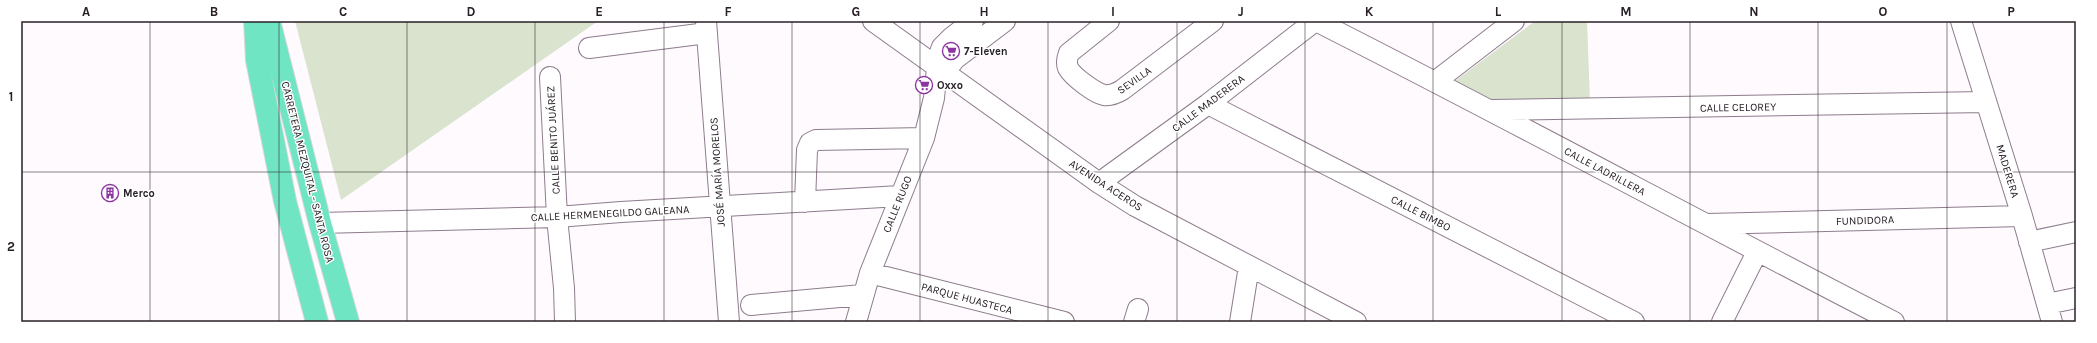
<svg xmlns="http://www.w3.org/2000/svg" width="2097" height="343" font-family="Karla,sans-serif">
	<rect width="100%" height="100%" fill="#fefafe"/>
	<!-- green -->
	<path fill="#d9e3cd" d="M295 21H598L341 200Z
		M1535 21H1587L1590 102 1496 105 1455 81Z"/>
	<g fill="none" stroke-linecap="round" stroke-linejoin="round">
		<!-- minor casing -->
		<g stroke="#8e7c8d" stroke-width="22">
			<path id="minor" d="M706 21 729 322
				M873 21 1099 183 1135 206 1356 322
				M1109 21 1069 53C1067 58 1066 63 1068 68 1073 77 1095 93 1104 95 1111 96 1117 93 1122 90L1213 21
				M1316 21C1510 119 1701 223 1894 322
				M1961 21 2022 216 2052 322
				M589 48 707 33
				M550 77 557 217 564 288 565 322
				M1436 81 1514 21
				M936 83 955 59 1005 21
				M1208 104 1634 322
				M1491 110 1986 102
				M1099 183 1208 104 1315 21
				M805 202 807 150 810 143 816 140 924 138
				M320 223 557 217 621 212 900 196
				M1707 224 2022 216
				M2029 242 2076 232
				M870 273 1064 322
				M2047 304 2076 298
				M751 305 862 295
				M856 322 870 273 924 138 934 98 938 58 942 47 951 38 973 21
				M1134 322 1138 309
				M1240 322 1249 266
				M1722 322 1757 252"/>
		</g>
		<!-- major casing -->
		<g stroke="#d8d7d8" stroke-width="24">
			<path id="major" d="M255 21 257 60 285 201 317 322
				M269 21 320 223 348 322"/>
		</g>
		<!-- minor -->
		<use href="#minor" stroke="#fff" stroke-width="20"/>
		<!-- major -->
		<use href="#major" stroke="#70e5c4" stroke-width="22"/>
	</g>
	<!-- grid -->
	<path fill="none" stroke="#282027" stroke-width="1" stroke-opacity="0.55" d="M150 21V322M279 21V322M407 21V322M535 21V322M664 21V322M792 21V322M920 21V322M1048 21V322M1177 21V322M1305 21V322M1433 21V322M1562 21V322M1690 21V322M1818 21V322M1947 21V322M21 172H2076"/>
	<!-- icons -->
	<defs>
		<g id="supermarket-ring" transform="scale(0.9)"><circle r="9.5" fill="#fff" stroke="#8c34a0" stroke-width="1.5"/><path d="M-6-5.5h2.5l.6 2H6L4.5 2H-2.5L-4.4-4H-6ZM-1.5 3.2a1.3 1.3 0 1 0 .1 0ZM3 3.2a1.3 1.3 0 1 0 .1 0Z" fill="#8c34a0"/></g>
		<g id="building-ring" transform="scale(0.9)"><circle r="9.5" fill="#fff" stroke="#8c34a0" stroke-width="1.5"/><path d="M-4-6H4V6H1V3H-1V6H-4ZM-2.5-4.3h1.7v1.8h-1.7ZM.8-4.3h1.7v1.8H.8ZM-2.5-1h1.7V.8h-1.7ZM.8-1h1.7V.8H.8Z" fill="#8c34a0"/></g>
	</defs>
	<g fill-rule="evenodd">
		<use href="#supermarket-ring" x="951" y="51"/>
		<use href="#supermarket-ring" x="924" y="85"/>
		<use href="#building-ring" x="110" y="193"/>
	</g>
	<g text-anchor="middle" stroke-width="3" stroke-linejoin="round" paint-order="stroke">
		<!-- poi labels -->
		<g font-size="11" font-weight="bold" fill="#282027" stroke="#fff" text-anchor="start">
			<text x="964" y="55">7-Eleven</text>
			<text x="937" y="89">Oxxo</text>
			<text x="123" y="197">Merco</text>
		</g>
		<!-- street labels -->
		<g font-size="11" fill="#282027" stroke="#fff">
			<text transform="translate(1134 80) rotate(-35)" y="4">SEVILLA</text>
			<text transform="translate(1208 103) rotate(-37)" y="4">CALLE MADERERA</text>
			<text transform="translate(1738 107) rotate(-1)" y="4">CALLE CELOREY</text>
			<text transform="translate(553 140) rotate(-93)" y="4">CALLE BENITO JUÁREZ</text>
			<text transform="translate(1605 171) rotate(28)" y="4">CALLE LADRILLERA</text>
			<text transform="translate(2008 171) rotate(73)" y="4">MADERERA</text>
			<text transform="translate(308 172) rotate(76)" y="4">CARRETERA MEZQUITAL - SANTA ROSA</text>
			<text transform="translate(717 172) rotate(-94)" y="4">JOSÉ MARÍA MORELOS</text>
			<text transform="translate(1106 185) rotate(33)" y="4">AVENIDA ACEROS</text>
			<text transform="translate(897 204) rotate(-68)" y="4">CALLE RUGO</text>
			<text transform="translate(610 213) rotate(-3)" y="4">CALLE HERMENEGILDO GALEANA</text>
			<text transform="translate(1421 213) rotate(27)" y="4">CALLE BIMBO</text>
			<text transform="translate(1865 220) rotate(-2)" y="4">FUNDIDORA</text>
			<text transform="translate(967 298) rotate(15)" y="4">PARQUE HUASTECA</text>
		</g>
	</g>
	<!-- border -->
	<rect width="2097" height="343" fill="none" stroke="#ffffff" stroke-width="44"/>
	<rect x="22" y="22" width="2053" height="299" fill="none" stroke="#282027" stroke-width="1.5"/>
	<g font-size="13" text-anchor="middle" font-weight="bold" fill="#282027">
		<text x="86" y="16">A</text>
		<text x="214" y="16">B</text>
		<text x="343" y="16">C</text>
		<text x="471" y="16">D</text>
		<text x="599" y="16">E</text>
		<text x="728" y="16">F</text>
		<text x="856" y="16">G</text>
		<text x="984" y="16">H</text>
		<text x="1113" y="16">I</text>
		<text x="1241" y="16">J</text>
		<text x="1369" y="16">K</text>
		<text x="1498" y="16">L</text>
		<text x="1626" y="16">M</text>
		<text x="1754" y="16">N</text>
		<text x="1883" y="16">O</text>
		<text x="2011" y="16">P</text>
		<text x="11" y="101">1</text>
		<text x="11" y="251">2</text>
	</g>
</svg>
